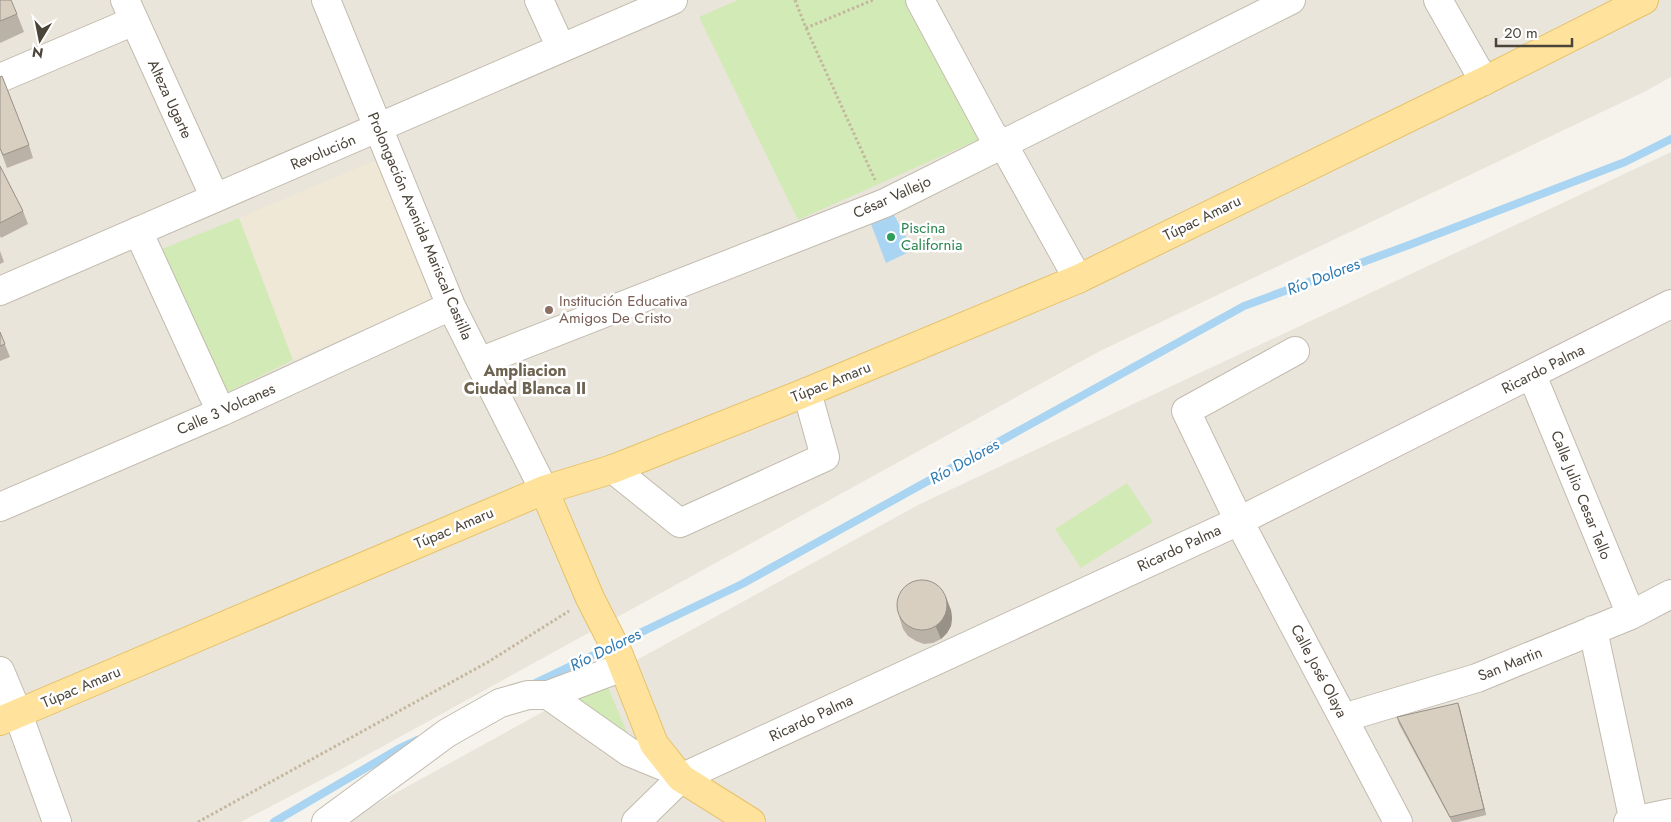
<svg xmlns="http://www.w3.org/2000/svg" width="1671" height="822" font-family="Jost,sans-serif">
	<rect width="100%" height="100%" fill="#f6f3ec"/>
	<!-- residential -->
	<path fill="#eae5da" d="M0 0H1671V77L1646 91 1100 351 338 771 241 822H0Z
		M1671 152V822H343L918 505Z"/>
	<!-- education -->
	<path fill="#efe8d6" d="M372 162 380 164 433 288 427 302 293 360 239 218Z"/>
	<!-- green -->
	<path fill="#d2eab5" d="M738 0H906L982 138 798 220 699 17Z
		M239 218 293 360 222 395 157 251Z
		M1127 483 1153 522 1081 568 1055 529Z
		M608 687 633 747 573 696Z"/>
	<!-- water -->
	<path fill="#a9d4f2" d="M893 213 913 250 886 263 871 224Z"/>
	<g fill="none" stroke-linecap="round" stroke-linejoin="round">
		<!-- stream -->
		<path stroke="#a9d4f2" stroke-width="8" d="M531 685 742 584 1244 306 1409 245 1625 162 1671 139
			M274 822 400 748 417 740"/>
		<!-- minor casing -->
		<g stroke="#c2bbae" stroke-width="30">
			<path id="minor" d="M125 0 215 198
				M326 0 451 306 544 490
				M539 0 561 48
				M920 0 992 134 1003 144 1078 279
				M1438 0 1484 81
				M0 78 134 21
				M138 231 221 412
				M0 291 673 0
				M1295 351 1186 411 1239 521 1398 822
				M479 362 885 203 1291 0
				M1532 375 1631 615
				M613 469 680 523 825 457 807 392
				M0 507 221 412 451 306
				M1593 630 1634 822
				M0 671 18 714 57 822
				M548 695 629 752 673 770
				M1343 718 1477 678 1631 615 1671 594
				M326 822 447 733 500 703 528 695H548L623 667
				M636 822 681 778 1239 521 1671 304
				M1628 822 1671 813"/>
		</g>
		<!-- major casing -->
		<g stroke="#e6c16a" stroke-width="30">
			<path id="major" d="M544 490 590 598 618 653 654 744 681 778 751 822
				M0 721 544 490 613 469 807 392 1078 279 1484 81 1644 0"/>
		</g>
		<!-- path -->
		<path stroke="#c4b79f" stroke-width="3" stroke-dasharray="2.5 2.5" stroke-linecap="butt" d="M795 0 806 28 873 0
			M806 28 875 180
			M198 822 488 662 569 611"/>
		<!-- minor -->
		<use href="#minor" stroke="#fff" stroke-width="28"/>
		<!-- major -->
		<use href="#major" stroke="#ffe39c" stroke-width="28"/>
	</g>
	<!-- wall -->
	<path fill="#bab2a6" d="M0 0 17 14 24 32 0 43Z
		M29 145 33 158 7 168 0 149Z
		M0 166 23 211 28 224 1 238 0 236Z
		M0 251 4 262 0 264Z
		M0 332 10 357 0 361Z
		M951 610 952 618 951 626 947 633 941 639 933 643 924 644 916 641 908 636 903 629 899 616Z
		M1458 703 1460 709 1486 815 1458 822H1452L1399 724 1397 717Z"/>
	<!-- shaded-wall -->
	<path fill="#979187" d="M946 597 951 610 952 618 951 626 947 633 941 639 936 627Z
		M1458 703 1460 709 1486 815 1484 809Z"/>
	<!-- building -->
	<path fill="#d8cfc1" stroke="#979187" d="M0 0H11L17 14 0 21Z
		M2 76 29 145 3 155 0 148V77Z
		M0 166 23 211 0 223Z
		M0 332 5 344 0 346Z
		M897 605a25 25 0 1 1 50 0a25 25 0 1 1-50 0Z
		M1458 703 1484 809 1450 817 1397 717Z"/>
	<!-- markers -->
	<circle fill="#2e9e5b" stroke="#fff" stroke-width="2" cx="891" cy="237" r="5"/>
	<circle fill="#8d6e63" stroke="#fff" stroke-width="2" cx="549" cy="310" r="5"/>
	<g text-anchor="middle" stroke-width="5" stroke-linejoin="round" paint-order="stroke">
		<!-- street labels -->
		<g font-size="15" fill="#4b4439" stroke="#fff">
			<text transform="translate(170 99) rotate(65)" y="5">Alteza Ugarte</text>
			<text transform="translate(323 152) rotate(-23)" y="5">Revolución</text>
			<text transform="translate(892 197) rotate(-24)" y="5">César Vallejo</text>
			<text transform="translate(1202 218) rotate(-26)" y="5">Túpac Amaru</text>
			<text transform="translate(420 226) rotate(67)" y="5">Prolongación Avenida Mariscal Castilla</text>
			<text transform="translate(1543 369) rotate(-27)" y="5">Ricardo Palma</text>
			<text transform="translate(831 382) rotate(-22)" y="5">Túpac Amaru</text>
			<text transform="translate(226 409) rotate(-24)" y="5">Calle 3 Volcanes</text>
			<text transform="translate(1581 495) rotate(68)" y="5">Calle Julio Cesar Tello</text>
			<text transform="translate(454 528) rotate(-23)" y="5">Túpac Amaru</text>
			<text transform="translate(1179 548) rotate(-25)" y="5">Ricardo Palma</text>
			<text transform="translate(1510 664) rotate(-22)" y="5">San Martin</text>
			<text transform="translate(1319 671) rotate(62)" y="5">Calle José Olaya</text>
			<text transform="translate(81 687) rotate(-23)" y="5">Túpac Amaru</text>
			<text transform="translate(811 718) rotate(-25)" y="5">Ricardo Palma</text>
		</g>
		<!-- leisure labels -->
		<g font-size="15" fill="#27864d" stroke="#fff" text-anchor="start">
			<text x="901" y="233">Piscina<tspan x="901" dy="17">California</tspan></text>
		</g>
		<!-- education labels -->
		<g font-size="15" fill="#785e54" stroke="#fff" text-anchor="start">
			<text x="559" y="306">Institución Educativa<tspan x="559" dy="17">Amigos De Cristo</tspan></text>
		</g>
		<!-- water labels -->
		<g font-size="16" font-style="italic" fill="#2e7ab2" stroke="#fff">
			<text transform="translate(1323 276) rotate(-21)" y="6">Río Dolores</text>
			<text transform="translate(964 461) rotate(-29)" y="6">Río Dolores</text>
			<text transform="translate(605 649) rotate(-26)" y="6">Río Dolores</text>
		</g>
		<!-- neighbourhood labels -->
		<g font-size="16" font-weight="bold" fill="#6e6250" stroke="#fff">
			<text x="525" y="376">Ampliacion<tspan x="525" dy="18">Ciudad Blanca II</tspan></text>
		</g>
	</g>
	<!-- north arrow -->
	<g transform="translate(40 40) rotate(190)" stroke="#ffffff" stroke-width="4" paint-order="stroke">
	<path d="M0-4L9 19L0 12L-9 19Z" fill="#4b4439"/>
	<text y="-8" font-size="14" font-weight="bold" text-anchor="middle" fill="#4b4439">N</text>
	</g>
	<!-- scale -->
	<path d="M1496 38v8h76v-8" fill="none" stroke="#4b4439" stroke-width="2.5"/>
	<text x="1504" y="38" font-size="15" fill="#4b4439" stroke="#ffffff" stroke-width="4" paint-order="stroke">20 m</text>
</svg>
